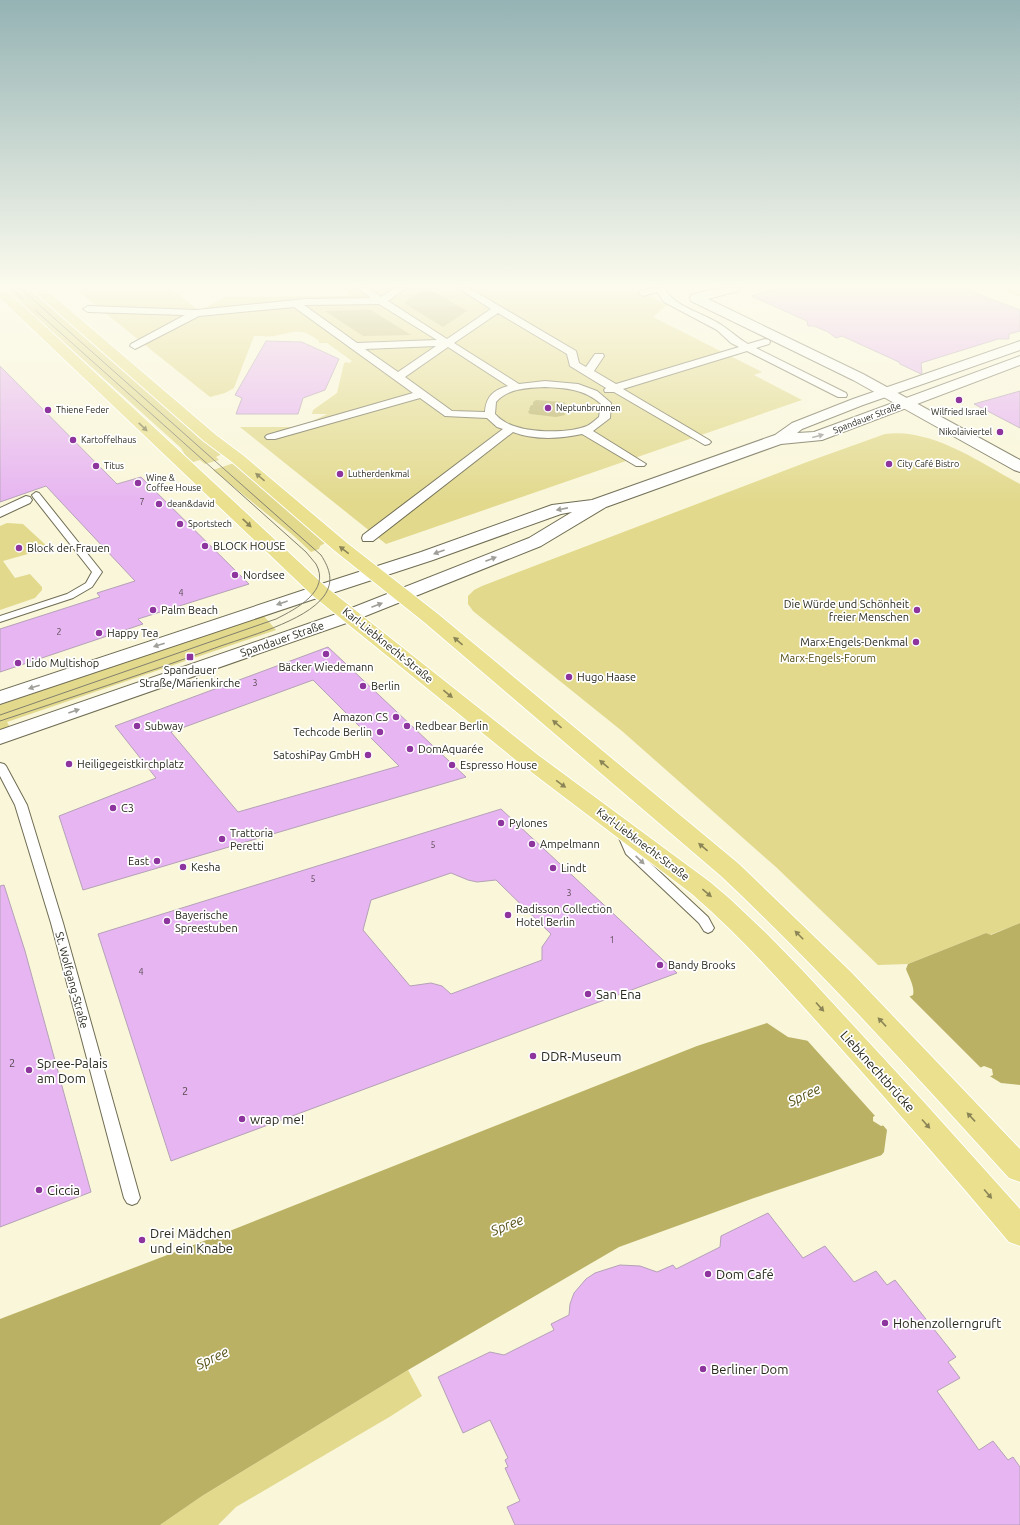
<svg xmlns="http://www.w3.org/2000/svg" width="1020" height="1525" font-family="Ubuntu,sans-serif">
	<rect width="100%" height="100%" fill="#f9f6d9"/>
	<!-- green -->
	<path fill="#e2d98d" d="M4 288H28L204 442 222 454 216 457 219 460 205 464 200 460 193 462 185 455 181 448Z
		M74 288H171L199 311 226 297 350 296 342 289 363 288H634L667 305 653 317 762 372 754 375 802 400 386 544 240 427H300L327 414H312L313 410 337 393 344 363 347 362 349 363 352 361 327 343H319V341C301 327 294 332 274 336 268 337 260 336 254 336L234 388 225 393 210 397Z
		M885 434C933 428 980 463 1020 484V923L990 935 986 933 908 964 878 965 776 867 622 731 473 611 468 604V596L474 590 482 586 807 462Z
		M234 463 325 543 320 546 319 549 311 552 294 536 213 470Z
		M7 523 23 524 49 548 3 561 15 578 30 574 42 587V590L35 598 0 610V526Z
		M263 615 276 630 7 722 11 729 0 733V705Z
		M408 1370 422 1396 391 1416 236 1507 218 1525H160L202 1496Z"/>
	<!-- water -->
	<path fill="#bab165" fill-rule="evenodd" d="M425 288H427L467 311 443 327 404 303Z
		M371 310 411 335 363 336 325 311Z
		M536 400 564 402 568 406 566 408H568L566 412H564L565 415 556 417 530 414 528 412 530 409H529L531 405H533V402Z
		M1020 923V1103L882 1155 754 1198 619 1247 408 1370 202 1496 160 1525H0V1319L217 1236 697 1046 767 1023 788 1037 809 1041 913 995C915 987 909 977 906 969L908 964 986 933 991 935ZM984 1066 992 1069 993 1075 885 1125 881 1126 873 1121V1117L876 1115Z"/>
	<!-- pier -->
	<path fill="#f9f6d9" d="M908 995 982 1069 876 1117 805 1038 809 1039Z
		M988 1075 1001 1083 1020 1085V1105L976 1134 939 1149 906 1158 882 1157 872 1161 880 1157 884 1152 887 1130 882 1124Z"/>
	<!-- building -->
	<path fill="#e7b5f1" stroke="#b4a1b7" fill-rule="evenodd" d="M779 288H967L974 291 975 293 1020 310V331L1009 334V339H998L921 363 922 373 921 374 900 364 899 362 842 336 836 338 828 332 814 326H808L807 321 751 296Z
		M266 341 302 342 339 359 325 390 303 398 298 414H236L242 398 235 395Z
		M0 366 117 484 141 477 249 584 138 619 143 624 0 672V629L100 597 97 593 135 581 46 486 0 502Z
		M1020 391V428L974 404Z
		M328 647 466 777 83 890 59 816 156 778 115 726ZM313 680 399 766 238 812 171 732Z
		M501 809 677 973 171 1161 98 934ZM451 873 468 880 477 882 496 880 551 934 542 947V960L451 994 442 986 431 983 410 986 363 930 371 900Z
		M4 885 25 951 91 1192 0 1227V886Z
		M768 1213 803 1258 825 1246 854 1282 876 1271 887 1285 895 1280 956 1357 948 1362 960 1378 937 1391 979 1450 993 1441 1008 1460 1013 1457 1020 1467V1525H515L507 1507 520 1501 505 1468 508 1467 505 1460 508 1458 490 1420 463 1433 438 1377 490 1352 504 1355 554 1330 551 1324 569 1315 570 1304 574 1293 586 1279 595 1273 620 1265 640 1266 657 1272 673 1265 676 1269 720 1247 721 1236Z"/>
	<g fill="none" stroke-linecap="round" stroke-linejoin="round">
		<!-- service casing -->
		<g stroke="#6f6c53" stroke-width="2">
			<path id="service" d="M36 492 39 493 102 572 92 587 73 598 0 622V616L67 594 86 583 92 572 33 497 32 495Z
				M0 763 4 764 6 766 27 805 63 923 140 1198 137 1203 132 1205 127 1203 124 1198 51 923 15 805 0 776Z
				M622 827 626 828 635 849 708 917 714 928 712 931 708 933 704 931 699 923 626 854 616 831 618 828Z"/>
		</g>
		<!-- pedestrian casing -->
		<g stroke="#6f6c53" stroke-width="2">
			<path id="pedestrian" d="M357 288H368L381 297 395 288H406L388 301 447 339 491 309 458 288H469L576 351 579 363 586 367 595 354H603L604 356 594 371 616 384 739 347 731 343 717 330 664 302 657 292 643 296 638 293 640 291 652 288H664C675 308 705 313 723 326 732 332 739 339 748 344L765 339 769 340 770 342 769 344 756 348 846 393 847 395 846 397H838L747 351 623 389 709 440 711 442 709 444 705 445 614 392H605L604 390 606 388 570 366 567 354 498 313 454 343 519 384 545 381 578 384 597 391 611 403 610 418 593 431 646 464 644 466H636L582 434C560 439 534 440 513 432L373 541H363L362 538 363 535 503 429 497 427 487 418 445 416 420 398 275 439H267L265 437 267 435 413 393 294 307 199 316 135 349 130 346 131 344 185 315 88 312 83 309 88 306 196 310 306 299 371 298ZM379 304 437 340 357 343 304 305ZM436 346 398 372 365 349ZM448 347 508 386C494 390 486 396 485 412L452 411 405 377ZM545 387C565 388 585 389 601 404L599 417C595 420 591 424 587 426 567 434 523 433 505 422 501 420 498 417 495 414L496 402C508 388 528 388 545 387Z
				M26 496 30 497 32 500 30 503 0 517V508Z"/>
		</g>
		<!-- minor casing -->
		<g stroke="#6f6c53" stroke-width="2">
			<path id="minor" d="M718 288H740L738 291 708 299 863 374 1020 460V472L1014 470 853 380 691 301 690 298 691 295Z"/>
		</g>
		<!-- tertiary casing -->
		<g stroke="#6f6c53" stroke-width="2">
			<path id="tertiary" d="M319 585 326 587 328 591 326 595 0 704V691Z
				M351 609 358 611 361 615 358 619 0 744V730Z"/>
		</g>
		<!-- secondary casing -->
		<g stroke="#6f6c53" stroke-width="2">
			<path id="secondary" d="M1020 341V350L863 405 802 429 797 433 814 432 1020 356V365L822 440 781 444 606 507 541 546 358 619 351 621 344 619 341 615 344 611 529 538 572 512 561 514 433 560 326 595 319 597 312 595 310 591 312 587 421 552 552 505 592 500 775 435 792 423 853 399Z"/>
		</g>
		<!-- primary casing -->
		<g stroke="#fff" stroke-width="2">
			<path id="primary" d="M0 288H4L326 587 538 755 710 882 730 899 768 935 804 972 923 1101 1020 1209V1246L1009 1242C953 1175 896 1110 838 1045 791 993 745 940 692 894L522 765 312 595 0 298Z
				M30 288H44L216 435 244 456 347 543 438 614 739 864 851 972 1020 1149V1182L1009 1178C915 1075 823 972 721 876L424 622 335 551 232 462 204 441Z
				M1000 288 1020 289V297L1002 291Z"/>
		</g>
		<!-- service -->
		<use href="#service" fill="#fff" fill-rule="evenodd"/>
		<!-- pedestrian -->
		<use href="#pedestrian" fill="#fff" fill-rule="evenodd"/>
		<!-- minor -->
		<use href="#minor" fill="#fff" fill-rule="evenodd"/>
		<!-- tertiary -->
		<use href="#tertiary" fill="#fff" fill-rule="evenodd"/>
		<!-- secondary -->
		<use href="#secondary" fill="#fff" fill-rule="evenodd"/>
		<!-- primary -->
		<use href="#primary" fill="#eae08e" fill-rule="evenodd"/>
		<!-- tram -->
		<path stroke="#82806e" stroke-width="1" d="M11 288 23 299
			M0 715 276 619C296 609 331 591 316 564 313 560 309 556 306 552L35 310
			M0 721C72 697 144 674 215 648 245 637 305 622 324 596 334 582 330 569 321 555L20 288"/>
	</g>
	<!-- one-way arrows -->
	<defs><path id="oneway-solid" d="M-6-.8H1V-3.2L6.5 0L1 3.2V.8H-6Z"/></defs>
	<g fill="#8a8456">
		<use href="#oneway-solid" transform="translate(143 427) rotate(44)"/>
		<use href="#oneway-solid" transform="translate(260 477) rotate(-140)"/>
		<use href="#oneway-solid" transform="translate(247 523) rotate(43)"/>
		<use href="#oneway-solid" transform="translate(344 550) rotate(-142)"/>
		<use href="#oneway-solid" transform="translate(458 641) rotate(-140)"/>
		<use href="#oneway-solid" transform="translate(448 694) rotate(39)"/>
		<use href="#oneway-solid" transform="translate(557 724) rotate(-140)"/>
		<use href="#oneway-solid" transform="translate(604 764) rotate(-140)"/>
		<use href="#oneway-solid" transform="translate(561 784) rotate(36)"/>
		<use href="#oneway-solid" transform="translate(703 847) rotate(-140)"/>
		<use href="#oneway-solid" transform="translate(707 893) rotate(40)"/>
		<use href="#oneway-solid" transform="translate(799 935) rotate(-135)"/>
		<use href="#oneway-solid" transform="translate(820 1007) rotate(48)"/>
		<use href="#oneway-solid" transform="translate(882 1022) rotate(-133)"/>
		<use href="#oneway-solid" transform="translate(971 1117) rotate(-133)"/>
		<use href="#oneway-solid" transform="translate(926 1124) rotate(48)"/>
		<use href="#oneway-solid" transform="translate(988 1194) rotate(50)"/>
	</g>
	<g fill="#9f9e99">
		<use href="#oneway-solid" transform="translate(818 436) rotate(-15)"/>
		<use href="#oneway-solid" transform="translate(562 509) rotate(169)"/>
		<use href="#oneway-solid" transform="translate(439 552) rotate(160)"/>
		<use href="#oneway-solid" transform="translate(491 559) rotate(-21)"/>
		<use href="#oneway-solid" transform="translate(282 603) rotate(161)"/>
		<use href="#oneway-solid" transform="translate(377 605) rotate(-21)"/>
		<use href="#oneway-solid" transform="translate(159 645) rotate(162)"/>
		<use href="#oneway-solid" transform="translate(34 687) rotate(162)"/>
		<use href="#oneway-solid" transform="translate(74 711) rotate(-19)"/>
		<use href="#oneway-solid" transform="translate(640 860) rotate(43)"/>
	</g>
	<!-- sky -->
	<linearGradient id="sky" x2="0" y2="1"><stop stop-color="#95b3b4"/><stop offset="0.57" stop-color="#fcfbee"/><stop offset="1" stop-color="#fcfbee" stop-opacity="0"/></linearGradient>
	<rect width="1020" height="502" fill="url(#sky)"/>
	<!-- markers -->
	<g fill="#8e349f" stroke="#fff" stroke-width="1.5">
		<circle cx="959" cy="400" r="4"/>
		<circle cx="548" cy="408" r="4"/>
		<circle cx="48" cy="410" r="4"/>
		<circle cx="1000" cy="432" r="4"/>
		<circle cx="73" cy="440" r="4"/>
		<circle cx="889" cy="464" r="4"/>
		<circle cx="96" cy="466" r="4"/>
		<circle cx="340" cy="474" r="4"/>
		<circle cx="138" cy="483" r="4"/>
		<circle cx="159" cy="504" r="4"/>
		<circle cx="180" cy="524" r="4"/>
		<circle cx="205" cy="546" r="4"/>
		<circle cx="19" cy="548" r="4"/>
		<circle cx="235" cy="575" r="4"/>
		<circle cx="153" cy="610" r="4"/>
		<circle cx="917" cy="610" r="4"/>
		<circle cx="99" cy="633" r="4"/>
		<circle cx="916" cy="642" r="4"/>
		<circle cx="326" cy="654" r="4"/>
		<rect x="186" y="653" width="8" height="8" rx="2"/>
		<circle cx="18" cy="663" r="4"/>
		<circle cx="569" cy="677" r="4"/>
		<circle cx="363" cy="686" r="4"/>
		<circle cx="396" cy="717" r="4"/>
		<circle cx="137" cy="726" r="4"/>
		<circle cx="407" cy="726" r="4"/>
		<circle cx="380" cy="732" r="4"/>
		<circle cx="410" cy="749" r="4"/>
		<circle cx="368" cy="755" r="4"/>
		<circle cx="69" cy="764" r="4"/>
		<circle cx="452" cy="765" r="4"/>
		<circle cx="113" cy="808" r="4"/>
		<circle cx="501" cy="823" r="4"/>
		<circle cx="222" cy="839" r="4"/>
		<circle cx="532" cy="844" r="4"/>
		<circle cx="157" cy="861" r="4"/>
		<circle cx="183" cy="867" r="4"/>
		<circle cx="553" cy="868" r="4"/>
		<circle cx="508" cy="915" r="4"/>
		<circle cx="167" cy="921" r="4"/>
		<circle cx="660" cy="965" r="4"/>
		<circle cx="588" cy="994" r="4"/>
		<circle cx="533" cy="1056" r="4"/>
		<circle cx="29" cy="1070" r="4"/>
		<circle cx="242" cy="1119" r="4"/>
		<circle cx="39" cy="1190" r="4"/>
		<circle cx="142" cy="1240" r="4"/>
		<circle cx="708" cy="1274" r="4"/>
		<circle cx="885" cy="1323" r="4"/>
		<circle cx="703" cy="1369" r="4"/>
	</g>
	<g text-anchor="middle" stroke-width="3.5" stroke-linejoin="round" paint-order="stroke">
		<!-- far-poi labels -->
		<g font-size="9" fill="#29281d" stroke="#fff" text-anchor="start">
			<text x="556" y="411">Neptunbrunnen</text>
			<text x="56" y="413">Thiene Feder</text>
			<text x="959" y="415" text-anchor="middle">Wilfried Israel</text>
			<text x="992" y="435" text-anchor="end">Nikolaiviertel</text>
			<text x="81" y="443">Kartoffelhaus</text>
			<text x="897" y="467">City Café Bistro</text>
			<text x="104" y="469">Titus</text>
			<text x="348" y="477">Lutherdenkmal</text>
			<text x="146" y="481">Wine &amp;<tspan x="146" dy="10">Coffee House</tspan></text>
			<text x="167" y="507">dean&amp;david</text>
			<text x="188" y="527">Sportstech</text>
		</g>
		<!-- far-street labels -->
		<g font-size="9" fill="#29281d" stroke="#fff">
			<text transform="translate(867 418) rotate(-21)" y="3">Spandauer Straße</text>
		</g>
		<!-- number labels -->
		<g font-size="9" fill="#584b52">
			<text x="142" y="505">7</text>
			<text x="181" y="596">4</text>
			<text x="59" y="635">2</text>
			<text x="255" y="686">3</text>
			<text x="433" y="848">5</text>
			<text x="313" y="882">5</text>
			<text x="569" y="896">3</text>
			<text x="612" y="943">1</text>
			<text x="141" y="975">4</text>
		</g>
		<!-- poi labels -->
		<g font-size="11" fill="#29281d" stroke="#fff" text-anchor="start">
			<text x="213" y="550">BLOCK HOUSE</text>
			<text x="27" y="552">Block der Frauen</text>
			<text x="243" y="579">Nordsee</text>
			<text x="909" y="608" text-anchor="end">Die Würde und Schönheit<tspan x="909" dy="13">freier Menschen</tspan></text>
			<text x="161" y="614">Palm Beach</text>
			<text x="107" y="637">Happy Tea</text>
			<text x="908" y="646" text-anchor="end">Marx-Engels-Denkmal</text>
			<text x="26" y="667">Lido Multishop</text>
			<text x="326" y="671" text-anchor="middle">Bäcker Wiedemann</text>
			<text x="190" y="674" text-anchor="middle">Spandauer<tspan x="190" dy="13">Straße/Marienkirche</tspan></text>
			<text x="577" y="681">Hugo Haase</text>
			<text x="371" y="690">Berlin</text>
			<text x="388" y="721" text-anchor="end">Amazon CS</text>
			<text x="145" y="730">Subway</text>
			<text x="415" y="730">Redbear Berlin</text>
			<text x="372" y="736" text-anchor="end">Techcode Berlin</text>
			<text x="418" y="753">DomAquarée</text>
			<text x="360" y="759" text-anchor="end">SatoshiPay GmbH</text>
			<text x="77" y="768">Heiligegeistkirchplatz</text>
			<text x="460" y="769">Espresso House</text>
			<text x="121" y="812">C3</text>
			<text x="509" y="827">Pylones</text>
			<text x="230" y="837">Trattoria<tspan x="230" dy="13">Peretti</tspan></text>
			<text x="540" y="848">Ampelmann</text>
			<text x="149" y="865" text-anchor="end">East</text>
			<text x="191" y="871">Kesha</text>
			<text x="561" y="872">Lindt</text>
			<text x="516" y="913">Radisson Collection<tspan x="516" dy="13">Hotel Berlin</tspan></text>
			<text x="175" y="919">Bayerische<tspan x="175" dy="13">Spreestuben</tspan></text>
			<text x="668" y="969">Bandy Brooks</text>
		</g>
		<!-- street labels -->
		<g font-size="11" fill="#29281d" stroke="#fff">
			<text transform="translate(282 639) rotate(-19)" y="4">Spandauer Straße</text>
			<text transform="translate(388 645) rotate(39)" y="4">Karl-Liebknecht-Straße</text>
			<text transform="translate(643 844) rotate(37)" y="4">Karl-Liebknecht-Straße</text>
			<text transform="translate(72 980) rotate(75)" y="4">St. Wolfgang-Straße</text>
		</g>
		<!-- park labels -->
		<g font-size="11" fill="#534b10" stroke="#fff">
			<text x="828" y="662">Marx-Engels-Forum</text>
		</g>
		<!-- near-number labels -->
		<g font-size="11" fill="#584b52">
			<text x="12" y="1067">2</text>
			<text x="185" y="1095">2</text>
		</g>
		<!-- near-poi labels -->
		<g font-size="13" fill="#29281d" stroke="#fff" text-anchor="start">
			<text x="596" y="999">San Ena</text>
			<text x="541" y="1061">DDR-Museum</text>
			<text x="37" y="1068">Spree-Palais<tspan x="37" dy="15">am Dom</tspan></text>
			<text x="250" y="1124">wrap me!</text>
			<text x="47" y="1195">Ciccia</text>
			<text x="150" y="1238">Drei Mädchen<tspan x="150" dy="15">und ein Knabe</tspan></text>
			<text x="716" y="1279">Dom Café</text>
			<text x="893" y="1328">Hohenzollerngruft</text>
			<text x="711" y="1374">Berliner Dom</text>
		</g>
		<!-- near-street labels -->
		<g font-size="13" fill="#29281d" stroke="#fff">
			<text transform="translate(878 1071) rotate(48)" y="5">Liebknechtbrücke</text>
		</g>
		<!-- near-water labels -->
		<g font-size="14" font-style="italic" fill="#595218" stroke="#fff">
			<text transform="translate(804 1095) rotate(-25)" y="5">Spree</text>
			<text transform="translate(507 1225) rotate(-22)" y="5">Spree</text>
			<text transform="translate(212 1358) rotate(-26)" y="5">Spree</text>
		</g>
	</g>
</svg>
